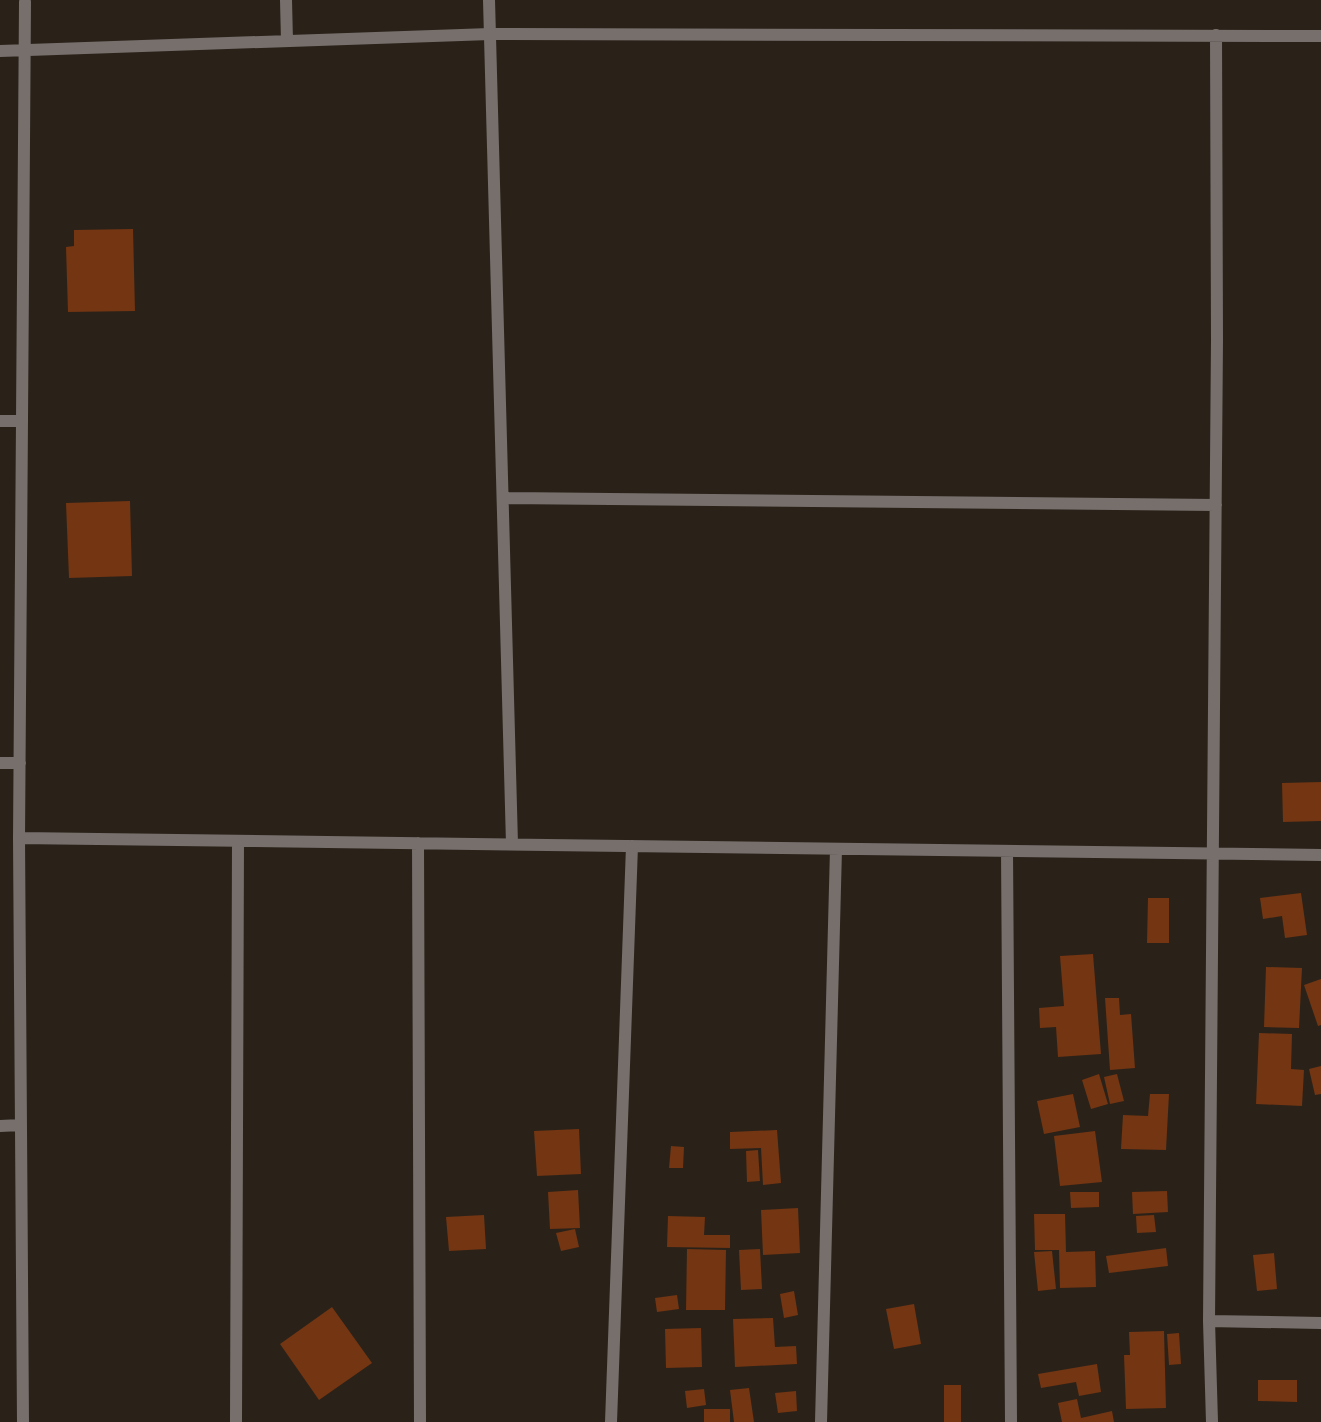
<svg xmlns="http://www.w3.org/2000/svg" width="1321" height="1422" font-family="'Alegreya Sans',sans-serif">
	<rect width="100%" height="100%" fill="#2a2219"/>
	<!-- building -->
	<path fill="#733512" d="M133 229 135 311 68 312 66 247 74 246V230Z
		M130 501 132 576 69 578 66 503Z
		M1321 782V821L1283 822 1282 783Z
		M1301 893 1307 935 1285 938 1282 916 1263 919 1260 898Z
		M1148 898H1169V943H1147Z
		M1093 954 1101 1054 1058 1057 1056 1027 1040 1028 1039 1008 1064 1006 1060 956Z
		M1266 967 1302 968 1299 1028 1264 1027Z
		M1321 979V1025L1318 1026 1304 985Z
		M1105 998H1119L1120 1015 1131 1014 1135 1068 1110 1070Z
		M1259 1033 1292 1034 1291 1069 1304 1070 1302 1106 1256 1104Z
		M1321 1066V1094L1315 1095 1309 1069Z
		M1099 1074 1108 1104 1091 1109 1082 1080Z
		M1117 1074 1124 1101 1110 1104 1104 1077Z
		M1073 1094 1080 1127 1044 1134 1037 1101Z
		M1150 1094H1169L1166 1150 1121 1149 1123 1115 1148 1116Z
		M579 1129 581 1174 537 1176 534 1131Z
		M777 1130 781 1183 763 1185 761 1148 730 1149V1132Z
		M1095 1131 1102 1182 1060 1186 1054 1136Z
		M671 1146 684 1147 683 1168H669Z
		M758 1150 760 1181 747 1182 746 1151Z
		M578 1190 580 1228 550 1229 548 1192Z
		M1167 1191 1168 1212 1133 1214 1132 1192Z
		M1070 1192H1099V1207L1071 1208Z
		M798 1208 800 1253 763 1255 761 1210Z
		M1034 1214H1065L1066 1252 1095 1251 1096 1287 1060 1288 1059 1250H1035Z
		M484 1215 486 1249 449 1251 446 1217Z
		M1154 1215 1156 1232 1137 1233 1136 1216Z
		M668 1216 705 1217 704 1235H730V1248L667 1247Z
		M575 1229 579 1247 561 1251 556 1233Z
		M1166 1248 1168 1266 1109 1273 1106 1256Z
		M687 1249 726 1250 725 1310H686Z
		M760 1249 762 1289 741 1290 739 1250Z
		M1052 1251 1056 1289 1038 1291 1034 1252Z
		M1274 1253 1277 1289 1257 1291 1253 1255Z
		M794 1291 798 1315 784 1318 780 1294Z
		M677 1295 679 1309 657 1312 655 1298Z
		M914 1304 921 1344 894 1349 886 1309Z
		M332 1307 372 1363 319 1400 280 1344Z
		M773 1318 775 1347 796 1346 797 1364 735 1367 733 1319Z
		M701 1328 702 1367 666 1368 665 1329Z
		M1164 1331 1166 1408 1126 1409 1124 1355H1130L1129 1332Z
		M1179 1333 1181 1364 1169 1365 1167 1334Z
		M1097 1364 1101 1392 1079 1396 1076 1382 1041 1388 1038 1374Z
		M1258 1380H1297V1402L1258 1401Z
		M944 1385H961V1422H944Z
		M749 1388 754 1422H734L730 1390Z
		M704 1389 706 1405 687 1408 685 1391Z
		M796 1391 797 1411 778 1413 775 1393Z
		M1077 1399 1081 1418 1112 1411 1114 1422H1062L1058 1403Z
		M704 1409H730V1422H704Z"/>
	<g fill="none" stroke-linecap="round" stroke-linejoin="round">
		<!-- minor -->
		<path stroke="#766f6c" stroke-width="12" d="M286 0 287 41
			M489 0 512 844
			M0 51 490 34 1321 36
			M0 421H22
			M503 498 1216 505
			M0 763H20
			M19 838 1321 855
			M418 843 420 1422
			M1007 851 1011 1422
			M0 1126 21 1125
			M1209 1321 1321 1323
			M23 1422 19 838 25 2
			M236 1422 238 841
			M611 1422 632 846
			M821 1422 836 849
			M1212 1422 1209 1321 1217 340 1216 35"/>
	</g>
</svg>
